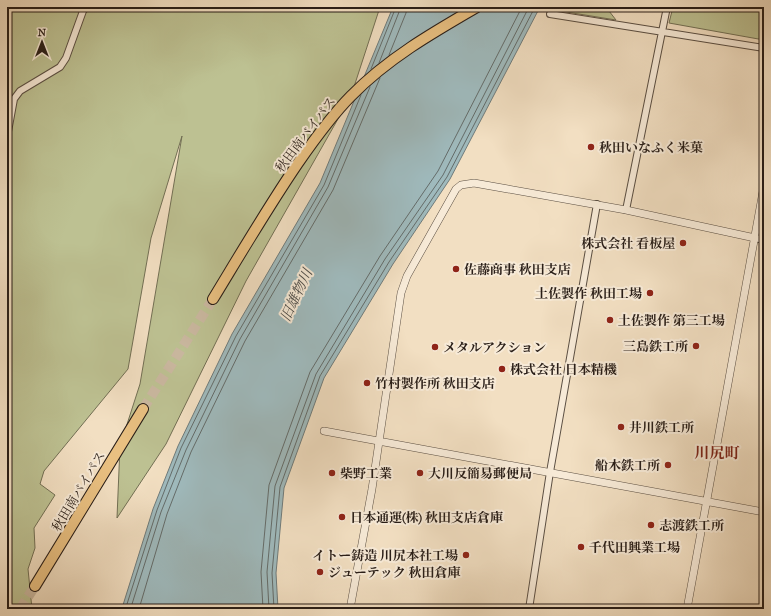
<svg xmlns="http://www.w3.org/2000/svg" width="771" height="616" font-family="'IM FELL French Canon','Noto Serif JP',serif">
	<rect width="100%" height="100%" fill="#f2dfc2"/>
	<filter id="stains"><feTurbulence type="fractalNoise" baseFrequency=".005" numOctaves="4"/><feColorMatrix values="0 0 0 0 .2 0 0 0 0 .09 0 0 0 0 .02 0 0 0 .5 -.17"/></filter>
	<radialGradient id="worn" r=".72"><stop offset=".6" stop-color="#630" stop-opacity="0"/><stop offset="1" stop-color="#630" stop-opacity=".3"/></radialGradient>
	<!-- green -->
	<path fill="#bdc192" stroke="#726f54" d="M7 7H380L351 96 246 281 166 444 117 518 120 446 140 384 182 136 151 238 128 369 44 471 40 484 55 495 34 528 35 548 28 569 32 609H7Z
		M556 7H619L609 11 616 20 554 10Z
		M673 7H764V40L669 23Z"/>
	<!-- water -->
	<path fill="#9fbabd" stroke="#6f7b7b" d="M393 7H540L450 179 393 264 324 378 284 488 276 573 278 609H124L123 605 153 509 178 446 232 334 320 183Z"/>
	<g fill="none" stroke-linecap="round" stroke-linejoin="round">
		<!-- shore -->
		<path stroke="#646c6a" stroke-width="1" d="M389 55 406 13 407 7
			M379 63 401 7
			M371 69 396 7
			M128 609 127 604 157 510 181 448 236 336 324 185 361 95
			M133 609 132 604 161 512 186 450 240 339 328 187 370 87
			M139 609 167 514 191 452 245 341 333 190 380 78
			M263 609 261 572 269 485 310 372 380 256 438 171 522 7
			M269 609 267 572 275 486 316 374 385 259 443 175 529 7
			M274 609 272 573 280 487 320 376 389 262 447 177 535 7"/>
		<!-- trunk-tunnel -->
		<path stroke="#cab8a0" stroke-width="10" stroke-dasharray="10 5" stroke-linecap="butt" d="M143 409 213 299
			M20 609 35 586"/>
		<!-- minor casing -->
		<g stroke="#5a4e42" stroke-width="8">
			<path id="minor" d="M550 14 764 48
				M7 137 14 99 20 91 60 67 66 58 83 11 86 7
				M626 210 667 7
				M755 238 764 240
				M529 609 550 472 597 204"/>
		</g>
		<!-- tertiary casing -->
		<g stroke="#5a4e42" stroke-width="8">
			<path id="tertiary" d="M324 431 764 512
				M350 609 372 489 401 293 407 276 456 189 461 185 474 183 626 210 755 238
				M687 609 764 186"/>
		</g>
		<!-- trunk casing -->
		<g stroke="#281d17" stroke-width="12">
			<path id="trunk" d="M213 299C241 253 268 207 298 163 314 140 331 116 351 96 387 59 432 33 477 7
				M35 586 143 409"/>
		</g>
		<!-- minor -->
		<use href="#minor" stroke="#f7ead7" stroke-width="6"/>
		<!-- tertiary -->
		<use href="#tertiary" stroke="#f7ead7" stroke-width="7"/>
		<!-- trunk -->
		<use href="#trunk" stroke="#e9c081" stroke-width="10"/>
	</g>
	<!-- markers -->
	<g fill="#8f2418" stroke="#f7ead7" stroke-width="1.5">
		<circle cx="591" cy="147" r="4"/>
		<circle cx="683" cy="243" r="4"/>
		<circle cx="456" cy="269" r="4"/>
		<circle cx="650" cy="293" r="4"/>
		<circle cx="610" cy="320" r="4"/>
		<circle cx="696" cy="346" r="4"/>
		<circle cx="435" cy="347" r="4"/>
		<circle cx="502" cy="369" r="4"/>
		<circle cx="367" cy="383" r="4"/>
		<circle cx="621" cy="427" r="4"/>
		<circle cx="668" cy="465" r="4"/>
		<circle cx="332" cy="473" r="4"/>
		<circle cx="420" cy="473" r="4"/>
		<circle cx="342" cy="517" r="4"/>
		<circle cx="651" cy="525" r="4"/>
		<circle cx="581" cy="547" r="4"/>
		<circle cx="466" cy="555" r="4"/>
		<circle cx="320" cy="572" r="4"/>
	</g>
	<g text-anchor="middle" stroke-width="4" stroke-linejoin="round" paint-order="stroke">
		<!-- street labels -->
		<g font-size="13" fill="#281d17" stroke="#f7ead7">
			<text transform="translate(305 134) rotate(-53)" y="5">秋田南バイパス</text>
			<text transform="translate(78 491) rotate(-59)" y="5">秋田南バイパス</text>
		</g>
		<!-- poi labels -->
		<g font-size="13" font-weight="bold" fill="#281d17" stroke="#f7ead7" text-anchor="start">
			<text x="599" y="152">秋田いなふく米菓</text>
			<text x="675" y="248" text-anchor="end">株式会社 看板屋</text>
			<text x="464" y="274">佐藤商事 秋田支店</text>
			<text x="642" y="298" text-anchor="end">土佐製作 秋田工場</text>
			<text x="618" y="325">土佐製作 第三工場</text>
			<text x="688" y="351" text-anchor="end">三島鉄工所</text>
			<text x="443" y="352">メタルアクション</text>
			<text x="510" y="374">株式会社 日本精機</text>
			<text x="375" y="388">竹村製作所 秋田支店</text>
			<text x="629" y="432">井川鉄工所</text>
			<text x="660" y="470" text-anchor="end">船木鉄工所</text>
			<text x="340" y="478">柴野工業</text>
			<text x="428" y="478">大川反簡易郵便局</text>
			<text x="350" y="522">日本通運(株) 秋田支店倉庫</text>
			<text x="659" y="530">志渡鉄工所</text>
			<text x="589" y="552">千代田興業工場</text>
			<text x="458" y="560" text-anchor="end">イトー鋳造 川尻本社工場</text>
			<text x="328" y="577">ジューテック 秋田倉庫</text>
		</g>
		<!-- water labels -->
		<g font-size="14" font-style="italic" fill="#4c4c49" stroke="#f7ead7">
			<text transform="translate(296 295) rotate(-65)" y="5">旧雄物川</text>
		</g>
		<!-- quarter labels -->
		<g font-size="15" font-weight="bold" fill="#7a1f14" stroke="#f7ead7">
			<text x="717" y="458">川尻町</text>
		</g>
	</g>
	<!-- margin -->
	<rect width="771" height="616" fill="none" stroke="#f2dfc2" stroke-width="24"/>
	<rect x="8" y="8" width="755" height="600" fill="none" stroke="#281d17" stroke-width="2"/>
	<rect x="12" y="12" width="747" height="592" fill="none" stroke="#281d17"/>
	<!-- north arrow -->
	<g transform="translate(42 42)" stroke="#f7ead7" stroke-width="3" paint-order="stroke">
	<path d="M0-3L7 15L0 10L-7 15Z" fill="#281d17"/>
	<text y="-6" font-size="11" font-weight="bold" text-anchor="middle" fill="#281d17">N</text>
	</g>
	<rect width="100%" height="100%" filter="url(#stains)"/>
	<rect width="100%" height="100%" fill="url(#worn)"/>
</svg>
